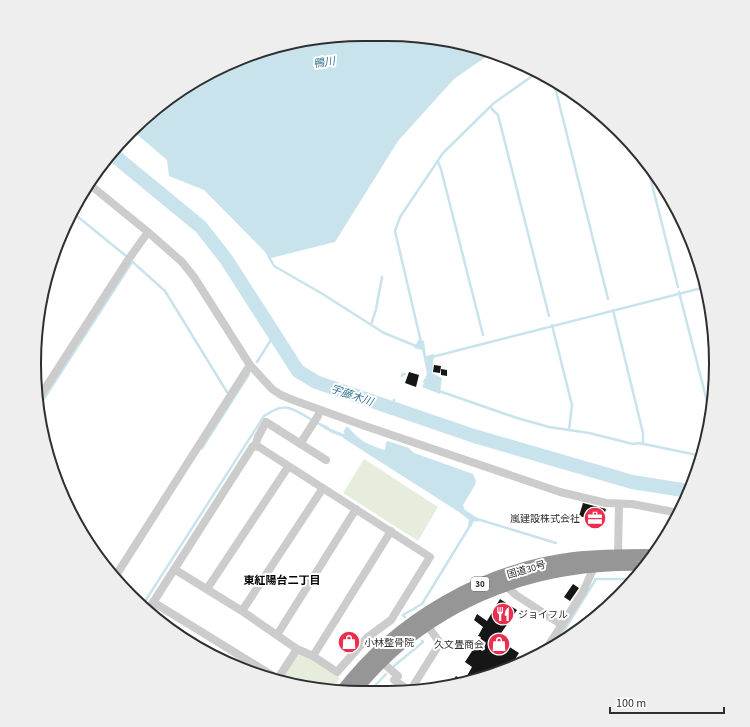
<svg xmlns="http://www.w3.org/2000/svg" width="750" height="727" font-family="'Source Sans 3','Noto Sans JP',sans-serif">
	<rect width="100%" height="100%" fill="#fff"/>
	<!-- green -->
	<path fill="#e7eddd" d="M364 459 438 507 418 541 343 493Z
		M298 653 317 661 340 678 331 690H321L280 681Z"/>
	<!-- water -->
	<path fill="#c9e3ed" d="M430 37 493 52 454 79 398 141 335 242 271 258 204 190 169 176 167 160 133 131 180 90 237 59 299 40Z
		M419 339 424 341 426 356 434 354 432 373 442 378 440 394 422 387 424 383H423L424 379H425L427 373 422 350 414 348Z
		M318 422 329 427V428L344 434 345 433 343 432 347 426C360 441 366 444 385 450L386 442 388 441 409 448 414 453 473 474 476 481 475 485 463 505 465 510 479 519 478 522 474 521 471 527 468 525 469 520 459 512 343 438V437L332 433 317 424Z"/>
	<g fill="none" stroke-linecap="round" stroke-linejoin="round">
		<!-- stream -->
		<path stroke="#c9e3ed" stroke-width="2.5" d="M553 79 608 299
			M490 107 498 115 549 316
			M646 161 678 287
			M438 162 441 169 483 335
			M72 212 126 256 165 291 227 392
			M267 253 274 266 321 293 384 333 416 346
			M679 292 711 417
			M613 310 643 433V444
			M371 325 376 309 382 277
			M552 325 572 405 569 430
			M421 342 395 231 400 217 443 153 494 103 538 72
			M432 357 706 287
			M257 362 274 335
			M402 376 403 374H405
			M439 391 517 418 549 427 589 433 633 444 639 443 702 456
			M38 408 132 262
			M392 408 394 400
			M202 448 249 374
			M477 519 556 543
			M595 579H628L636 576
			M142 606 264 416C287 400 292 409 314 421
			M405 617 403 615 422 604 471 524
			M555 645 596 579
			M394 666 423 642 422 641
			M370 691 386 674"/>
		<!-- river -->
		<path stroke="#c9e3ed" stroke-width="14" d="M111 153 201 227 226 259 298 371 316 382 474 436 632 482 689 491"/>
	</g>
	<!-- building -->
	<path fill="#161616" d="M434 365 441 366 440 373 433 372Z
		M441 369 447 370V376L441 375Z
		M409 372 419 375 416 387 405 383Z
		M583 503 606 509 602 522 579 516Z
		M573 584 579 588 570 601 564 597Z
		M500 599 517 610 497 639 519 653 510 667 472 682 450 685 456 676 464 681 472 667 465 662 481 637 478 636 483 627 474 620 477 614 487 621Z
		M351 632 357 636 346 651 340 647Z"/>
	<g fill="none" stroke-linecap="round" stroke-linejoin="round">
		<!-- minor -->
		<path stroke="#ccc" stroke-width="8" d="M89 184 148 232 182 262 194 277 250 365 272 389 281 395 293 400 365 426 560 492 606 503 632 504 679 513
			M37 401 128 260 148 232
			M300 444 318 416 320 410
			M255 446 258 437 266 422 326 460
			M618 555 619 504
			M115 577 250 365
			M505 585 516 595 562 625
			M207 589 288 467
			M153 602 278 679
			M242 611 323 488
			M147 612 253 446 259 447 430 557 391 620 368 637 337 672 313 656 297 649 242 611 174 569
			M277 635 356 509
			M545 651 583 592 594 567
			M313 656 391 531
			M382 662 398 676 394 680 410 691 440 643 427 625
			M277 680 297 649"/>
		<!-- highway -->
		<path stroke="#969696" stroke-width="12" d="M342 691C397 619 484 569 574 558 600 555 626 555 653 555
			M355 691C371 672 389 653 409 638 479 584 558 563 645 565"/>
	</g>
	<!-- icons -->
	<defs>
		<g id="office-disc" transform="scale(1.15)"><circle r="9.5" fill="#eb2d4e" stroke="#fff"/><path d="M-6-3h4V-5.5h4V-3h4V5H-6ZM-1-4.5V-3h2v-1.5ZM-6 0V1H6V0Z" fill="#fff"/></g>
		<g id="restaurant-disc" transform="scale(1.15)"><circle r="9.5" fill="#eb2d4e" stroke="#fff"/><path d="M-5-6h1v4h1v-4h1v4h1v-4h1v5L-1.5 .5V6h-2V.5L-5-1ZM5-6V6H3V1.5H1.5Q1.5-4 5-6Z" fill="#fff"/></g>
		<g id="shop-disc" transform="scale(1.15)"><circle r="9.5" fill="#eb2d4e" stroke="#fff"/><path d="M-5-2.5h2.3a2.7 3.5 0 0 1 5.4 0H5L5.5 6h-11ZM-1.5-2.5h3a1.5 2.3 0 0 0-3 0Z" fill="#fff"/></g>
	</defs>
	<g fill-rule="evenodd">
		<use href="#office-disc" x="595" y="518"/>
		<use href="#restaurant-disc" x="503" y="614"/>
		<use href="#shop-disc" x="349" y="642"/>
		<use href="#shop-disc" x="499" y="644"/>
	</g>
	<g text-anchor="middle" stroke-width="4" stroke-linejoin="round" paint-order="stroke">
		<!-- shield labels -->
		<rect fill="#fff" stroke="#6d6d6d" stroke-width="1" x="471" y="577" width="18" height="14" rx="3"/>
		<g font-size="9" font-weight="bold" fill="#2f2f2f">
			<text x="480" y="587">30</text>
		</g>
		<!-- poi labels -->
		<g font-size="10" fill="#2f2f2f" stroke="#fff" text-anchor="end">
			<text x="580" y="522">嵐建設株式会社</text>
			<text x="518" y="618" text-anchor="start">ジョイフル</text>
			<text x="364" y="646" text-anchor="start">小林整骨院</text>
			<text x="484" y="648">久文畳商会</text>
		</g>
		<!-- street labels -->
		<g font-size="10" fill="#2f2f2f" stroke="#fff">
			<text transform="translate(526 569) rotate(-16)" y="4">国道30号</text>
		</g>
		<!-- water labels -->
		<g font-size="11" font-style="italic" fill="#3a7a95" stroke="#fff">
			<text transform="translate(324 62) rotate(-8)" y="4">鴨川</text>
			<text transform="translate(352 395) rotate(19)" y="4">宇藤木川</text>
		</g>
		<!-- neighbourhood labels -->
		<g font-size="11" font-weight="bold" fill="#000" stroke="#fff">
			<text x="282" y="584">東紅陽台二丁目</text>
		</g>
	</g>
	<!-- crop -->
	<path d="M0 0H750V727H0ZM363 41H387A322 322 0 0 1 709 363V364A322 322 0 0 1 387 686H363A322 322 0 0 1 41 364V363A322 322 0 0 1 363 41Z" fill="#eee" fill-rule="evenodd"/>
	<path fill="none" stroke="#2f2f2f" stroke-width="2" d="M363 41H387A322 322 0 0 1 709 363V364A322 322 0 0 1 387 686H363A322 322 0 0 1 41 364V363A322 322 0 0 1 363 41Z"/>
	<!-- scale -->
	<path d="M610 707v6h114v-6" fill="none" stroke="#2f2f2f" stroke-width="2"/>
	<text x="616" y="707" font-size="12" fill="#2f2f2f" stroke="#ffffff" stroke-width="3" paint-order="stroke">100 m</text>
</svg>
